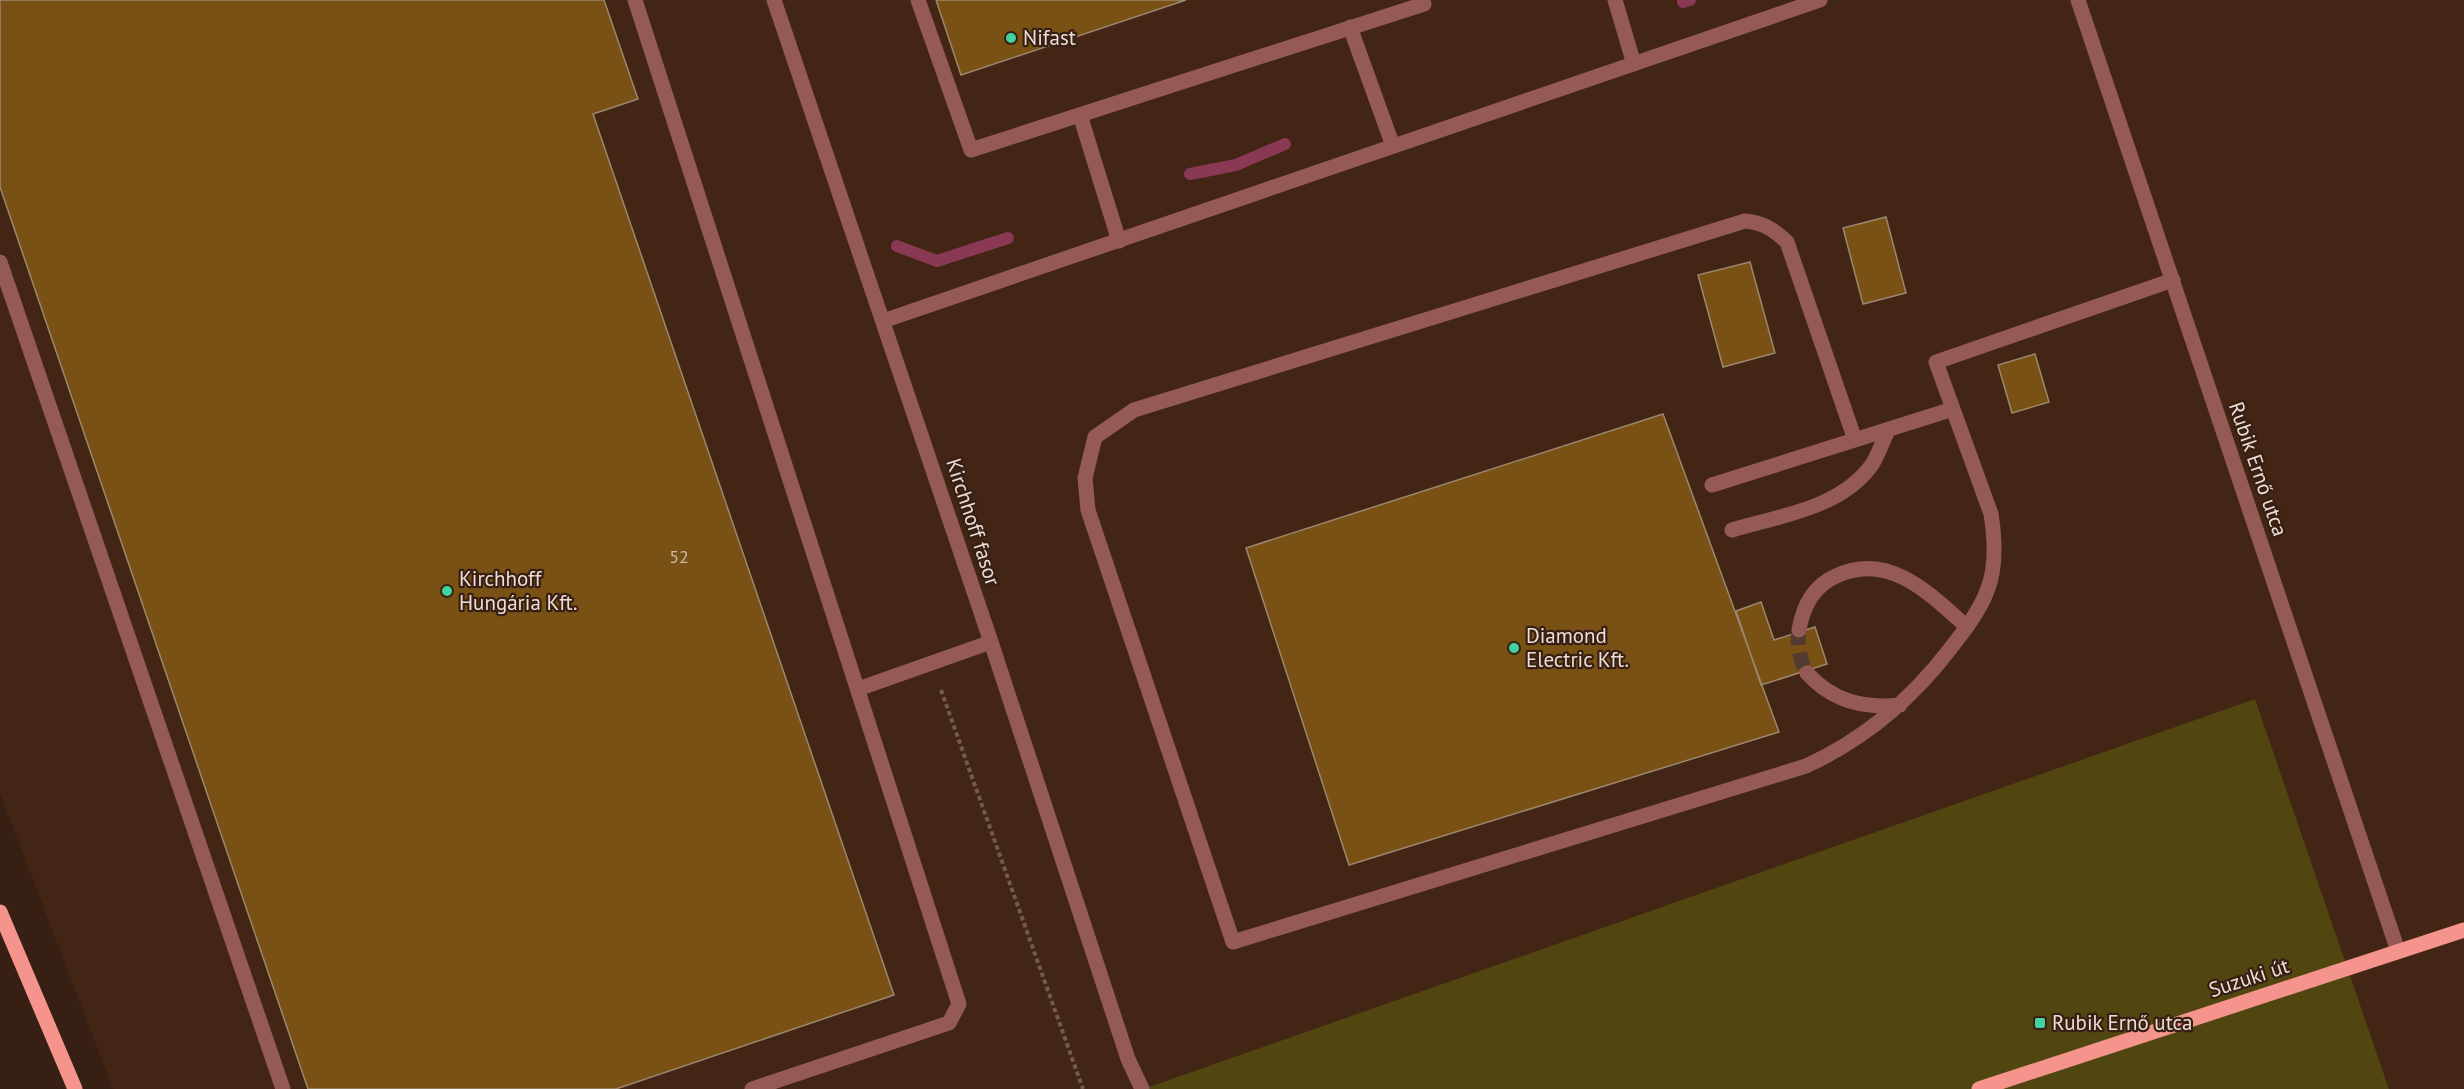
<svg xmlns="http://www.w3.org/2000/svg" width="2464" height="1089" font-family="'PT Sans',sans-serif">
	<rect width="100%" height="100%" fill="#372013"/>
	<!-- built -->
	<path fill="#422514" d="M0 0H2464V1089H2389L2255 700 1143 1089H113L0 793Z"/>
	<!-- green -->
	<path fill="#514510" d="M2255 699 2389 1089H1143Z"/>
	<g fill="none" stroke-linecap="round" stroke-linejoin="round">
		<!-- stream -->
		<path stroke="#8a3954" stroke-width="12" d="M1683 2 1690 0
			M1190 174 1236 165 1285 144
			M897 246 937 261 1008 238"/>
	</g>
	<!-- building -->
	<path fill="#7a5114" stroke="#9b876f" stroke-width="1.5" d="M0 0H604L638 99 593 114 894 995 616 1089H308L0 187Z
		M936 0H1186L961 75Z
		M1886 217 1906 293 1863 304 1843 228Z
		M1750 262 1775 353 1723 367 1698 275Z
		M2035 354 2049 402 2012 413 1998 365Z
		M1663 414 1779 732 1349 865 1246 548Z
		M1761 602 1774 640 1815 627 1827 664 1761 685 1736 611Z"/>
	<g fill="none" stroke-linecap="round" stroke-linejoin="round">
		<!-- minor-tunnel -->
		<path stroke="#523c30" stroke-width="15" stroke-dasharray="15 8" stroke-linecap="butt" d="M1799 630C1797 646 1799 658 1807 673"/>
		<!-- path -->
		<path stroke="#705b50" stroke-width="4" stroke-dasharray="4.5 3" stroke-linecap="butt" d="M941 690 1083 1089"/>
		<!-- minor -->
		<path stroke="#955a55" stroke-width="15" d="M635 0 959 1004 949 1023 752 1089
			M774 0 991 642 1128 1059 1142 1089
			M918 0 971 150 1424 4
			M1615 0 1634 64
			M2078 0 2398 951
			M1350 27 1393 146
			M1080 115 1119 241
			M0 262 283 1089
			M883 321 1820 0
			M1855 440 1787 242C1773 229 1764 223 1745 221L1134 410 1095 437 1085 478 1088 510 1233 942 1806 766C1865 739 1911 700 1950 649 1964 631 1979 612 1987 591 1997 567 1995 539 1991 514L1936 362 2173 280
			M1712 485 1953 409
			M1732 530C1779 516 1843 508 1873 463 1879 453 1883 440 1889 429
			M1799 630C1803 606 1813 586 1836 576 1889 551 1930 594 1967 627
			M1807 673C1832 701 1863 709 1900 705
			M858 689 991 642"/>
		<!-- major -->
		<path stroke="#f5948c" stroke-width="15" d="M0 912 75 1089
			M1979 1089 2464 930"/>
	</g>
	<!-- markers -->
	<g fill="#41d4a1" stroke="#372013" stroke-width="2">
		<circle cx="1011" cy="38" r="6"/>
		<circle cx="447" cy="591" r="6"/>
		<circle cx="1514" cy="648" r="6"/>
		<rect x="2034" y="1017" width="12" height="12" rx="3"/>
	</g>
	<g text-anchor="middle" stroke-width="4.5" stroke-linejoin="round" paint-order="stroke">
		<!-- number labels -->
		<g font-size="18" fill="#d0baa5">
			<text x="679" y="563">52</text>
		</g>
		<!-- poi labels -->
		<g font-size="21" fill="#edddd5" stroke="#372013" text-anchor="start">
			<text x="1023" y="45">Nifast</text>
			<text x="459" y="586">Kirchhoff<tspan x="459" dy="24">Hungária Kft.</tspan></text>
			<text x="1526" y="643">Diamond<tspan x="1526" dy="24">Electric Kft.</tspan></text>
			<text x="2052" y="1030">Rubik Ernő utca</text>
		</g>
		<!-- street labels -->
		<g font-size="21" fill="#edddd5" stroke="#372013">
			<text transform="translate(2258 469) rotate(71)" y="7">Rubik Ernő utca</text>
			<text transform="translate(973 522) rotate(72)" y="7">Kirchhoff fasor</text>
			<text transform="translate(2249 978) rotate(-18)" y="7">Suzuki út</text>
		</g>
	</g>
</svg>
